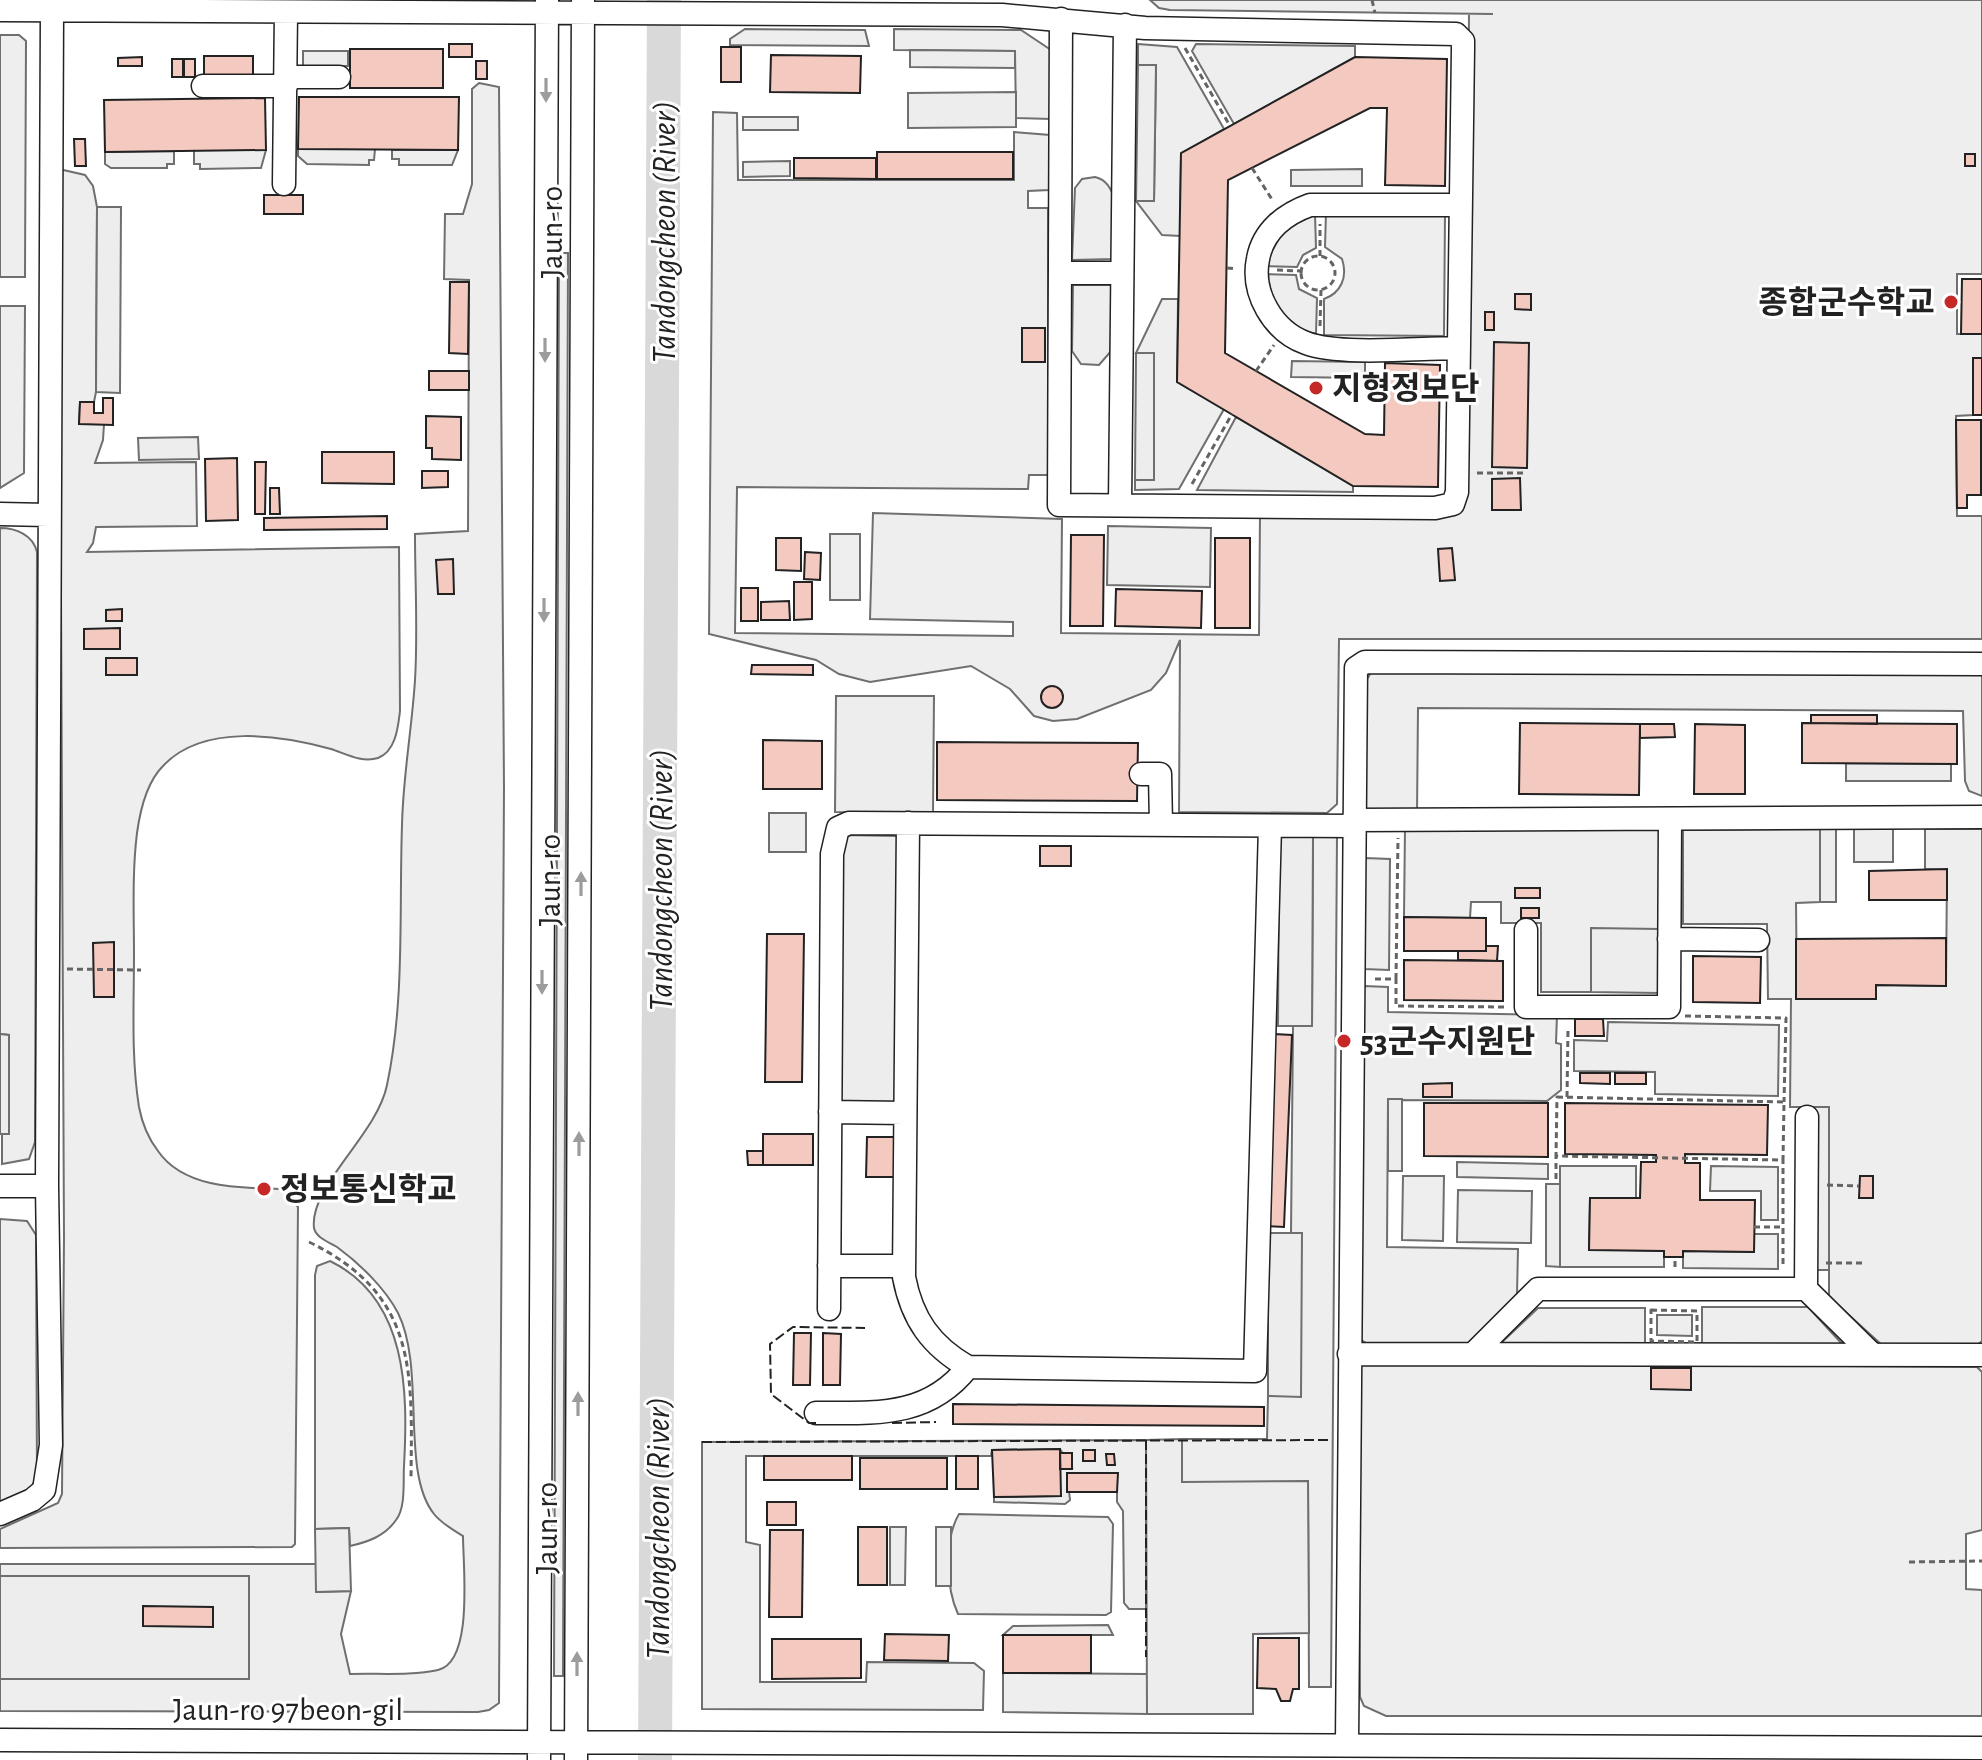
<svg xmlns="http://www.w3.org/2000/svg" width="1982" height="1760" font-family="'Alegreya Sans','Noto Sans KR',sans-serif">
	<rect width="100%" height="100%" fill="#fff"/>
	<!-- green -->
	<path fill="#eee" stroke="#6f6f6f" stroke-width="2" d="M1150 0H1982V274H1957V334H1982V358L1973 359V415L1956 416 1957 516H1982V639H1339L1337 804 1327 813 1179 812 1180 640 1166 673 1151 690 1077 719 1053 721 1034 716 1010 689 971 666 870 682 839 674 816 660 709 634 713 112 737 113 738 180H1014V132L1050 135 1049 190 1028 191V208H1048V475H1029L1028 489 737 487 735 633 1013 636V622L870 619 873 513 1062 519 1061 633 1259 635 1260 514 1451 516 1465 499 1469 14H1493L1170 10 1159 8Z
		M745 29 865 30 869 46 730 45V39Z
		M894 29 1021 30 1051 50V119L1016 118 1015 51 894 50Z
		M0 35H19L26 41 25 277H0Z
		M1138 44 1177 47 1224 129 1181 154 1180 236 1162 235 1136 201H1154L1156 66 1138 65Z
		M1196 44 1355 46V57L1234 124 1192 51Z
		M479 83 499 87 504 788 499 1703 489 1710 478 1712 0 1711V1679H249V1577L0 1576V1564H316L317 1592 351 1591 341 1634 350 1674C378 1673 411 1676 438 1670 474 1662 463 1566 463 1536 453 1530 441 1523 434 1514 400 1472 426 1369 398 1313 385 1288 359 1263 337 1247 329 1242 316 1238 314 1228 309 1186 377 1135 387 1085 405 1000 399 911 402 825 403 776 412 728 415 680 418 632 415 582 415 534L468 531 469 280 444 279 445 214H463L472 184V89Z
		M298 149H375L374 160H369V165L307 164 298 156Z
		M194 150H266L261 168 200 169V164H194Z
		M392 150H458L452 165H399V159H392Z
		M174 151V164H167V168H111L105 164V152Z
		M59 169 85 175 93 186 97 207 96 392 94 402H80L79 423 104 424 103 440 95 463 196 462 197 526 96 527 93 543 87 552 399 547 400 711C398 727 396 751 378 758 362 763 346 754 331 749 281 735 203 723 163 766 147 782 140 811 137 833 132 873 134 915 134 955 134 1005 131 1057 139 1107 142 1123 148 1138 158 1151 184 1189 241 1188 281 1189L298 1207 295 1544 292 1547 0 1548V1529L58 1503 62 1494 64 1238Z
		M1095 177C1125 184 1114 235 1114 259L1072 260 1075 188 1082 179Z
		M1326 212 1445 213 1444 336 1324 335V299C1341 293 1348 277 1342 259L1325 247Z
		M1315 214 1316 248 1303 255 1297 267 1264 266 1284 229Z
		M559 253H568L563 1676H554Z
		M1264 274 1296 275 1299 289 1317 298 1316 334C1283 327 1273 303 1264 274Z
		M1073 285H1114L1112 350 1099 365 1081 364 1072 351Z
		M1162 299H1178L1177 382 1224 409 1179 489 1135 490V480H1153L1154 353H1136Z
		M0 306H25L24 473 0 488Z
		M1236 417 1353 486V492L1197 490Z
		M0 528C16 528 33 535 37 552L35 1142 29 1159 2 1164V1134H9V1035L0 1034Z
		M830 534H860V600H830Z
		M1379 669 1982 672V796L1969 791 1965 781 1963 711 1418 708 1417 814 1366 810V681L1370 674Z
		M1405 827 1660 828 1659 929H1591V992H1541V923H1501V902H1471L1470 918 1404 917Z
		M1820 829V902L1796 903 1797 999H1876V985L1946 986 1947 870 1925 869V829H1982V1341L1976 1346H1883L1829 1297V1107H1790L1791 999H1768L1767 924H1683V830Z
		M1854 829H1893V862H1854Z
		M1313 836H1337L1331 1687H1309L1308 1482H1182V1439H1267L1268 1396H1301V1233H1291L1293 1026 1312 1025Z
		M1365 858 1390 859 1389 970 1364 969Z
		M1364 986 1388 987V1012L1557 1015 1556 1043 1561 1044V1090L1547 1101 1388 1100 1387 1247 1518 1249 1517 1295 1466 1345 1366 1343 1360 1339Z
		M1608 1022 1779 1025 1778 1096 1655 1094V1072L1574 1071V1040L1607 1041Z
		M1560 1166H1636V1198H1590L1589 1249 1664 1251V1267H1560Z
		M1711 1166 1778 1167V1220H1761V1191H1710Z
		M1403 1176H1444L1443 1241 1402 1240Z
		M0 1219 27 1221 36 1235 37 1475 31 1489 0 1502Z
		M1754 1234H1778V1269L1683 1268V1251L1754 1252Z
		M330 1261C408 1299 408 1392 404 1466 403 1482 406 1507 396 1520 385 1536 368 1542 350 1546L349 1528 315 1529V1275L317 1266Z
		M1702 1307H1808L1844 1346 1702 1347Z
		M1538 1308H1645V1346L1499 1345Z
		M1657 1315H1692V1336L1657 1335Z
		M1358 1362 1977 1367 1982 1372V1530L1966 1534V1589L1982 1590V1716H1386L1364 1706 1360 1697Z
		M1146 1440V1609H1129L1124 1603 1123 1511 1117 1502V1474L1067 1473 1070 1500 1065 1504 994 1502V1497L1060 1496V1469L1072 1468 1060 1449 992 1450 991 1456H746V1542L760 1545V1682H866L867 1662 974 1663 984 1671 983 1710 702 1709V1442Z
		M959 1514 1108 1517 1113 1524 1111 1612 1106 1615 958 1614C946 1588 944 1539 959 1514Z
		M1108 1625 1113 1635H1003L1013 1626Z
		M1003 1673 1147 1674V1714L1003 1712Z"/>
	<!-- parking -->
	<path fill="#ededed" stroke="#6f6f6f" stroke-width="2" d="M910 50 1015 51V68L910 67Z
		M303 51H348V66H303Z
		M1138 65H1156L1154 201H1136Z
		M1016 92V127L908 128V93Z
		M743 117H798V130H743Z
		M790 161V176L743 177V162Z
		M1362 169V186H1291V170Z
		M97 207H121L120 393 96 392Z
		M1136 353H1154V480H1135Z
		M1292 361 1365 362V378L1291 377Z
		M198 437 199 459 139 460 138 438Z
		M1108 526 1211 528 1210 587 1107 585Z
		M836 696H934L933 813 835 812Z
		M1846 763 1951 764V781H1846Z
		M769 813H806V852H769Z
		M1820 829H1836V902H1820Z
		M842 835 898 836 896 1105 840 1104Z
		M1279 836H1313L1312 1026H1278Z
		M1591 928 1659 929V993L1591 992Z
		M0 1034 9 1035V1134H0Z
		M1388 1099H1402V1171H1388Z
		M1814 1107H1829V1270H1812Z
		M1457 1162 1548 1164V1179L1457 1177Z
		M1546 1184H1560V1267L1546 1266Z
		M1458 1190 1532 1191 1531 1243 1457 1242Z
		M1268 1233H1302L1301 1397 1268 1396Z
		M1182 1439V1482L1308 1481 1309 1633 1253 1634V1714H1147L1146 1440Z
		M890 1527H906L905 1585H890Z
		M936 1527H951V1586H936Z
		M349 1528 351 1591 316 1592 315 1529Z
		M0 1576H249V1679H0Z"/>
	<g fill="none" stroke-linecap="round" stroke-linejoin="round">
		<!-- river -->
		<path stroke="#d9d9d9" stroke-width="34" d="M655 1760 664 0"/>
	</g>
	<!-- building -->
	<path fill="#f3c9c0" stroke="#222" stroke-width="2" d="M449 44H472V57H449Z
		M721 47H741V82H721Z
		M350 49H443V88H350Z
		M771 55 861 56 860 93 770 92Z
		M204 56H253V77H204Z
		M142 57V66H118V58Z
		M1355 57 1447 59 1445 186 1385 185 1387 108H1370L1228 180 1225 353 1365 434 1384 435 1385 363 1440 365 1438 487 1353 486 1177 382 1181 153Z
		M172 59H183V77H172Z
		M184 59H195V77H184Z
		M476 61H487V79H476Z
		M299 97H459L458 150 298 149Z
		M265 98 266 150 105 152 104 100Z
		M74 139H85L86 166H75Z
		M877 152H1013V179H877Z
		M1965 154H1975V166H1965Z
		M794 158H876V179L794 178Z
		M264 195H303V214H264Z
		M1962 279H1982V334H1961Z
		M450 282H469L468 354 449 353Z
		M1515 294H1531V310L1515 309Z
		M1485 312H1494V330H1485Z
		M1022 328H1045V362H1022Z
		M1494 342 1529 343 1527 468 1492 467Z
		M1973 358H1982V415H1973Z
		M429 371H469V390H429Z
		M103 398H113V425L79 424 80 402H94V413H103Z
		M426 416 461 417V460L432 459V448H426Z
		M1956 420H1981V495H1967V508H1957Z
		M322 452H394V484L322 483Z
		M237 458 238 520 206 521 205 459Z
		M255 462H266L265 514H255Z
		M422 471H448V487L422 488Z
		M1520 478 1521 510H1492V479Z
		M270 488H279L280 514H270Z
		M387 516V529L264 530V518Z
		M1071 535H1104L1103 626H1070Z
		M776 538H801V571L776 570Z
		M1215 538H1250V628H1215Z
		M1452 548 1455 580 1440 581 1438 549Z
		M805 552 821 553 820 580 804 579Z
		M453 559 454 594H438L436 560Z
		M794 582H812V619L794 620Z
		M741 588H758V621H741Z
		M1116 589 1202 591 1201 628 1115 626Z
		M789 601 790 620H761V602Z
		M122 609V621H106V610Z
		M120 628V649H84V629Z
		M106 658H137V675H106Z
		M752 665H813V675L751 674Z
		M1041 697a11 11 0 1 1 22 0a11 11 0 1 1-22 0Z
		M1811 715H1877V724L1811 723Z
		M1520 723 1640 724 1639 795 1519 794Z
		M1802 723 1957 724V764L1802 763Z
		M1640 724H1674L1675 737 1640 738Z
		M1695 724 1745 725V794H1694Z
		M763 740 822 741V789H763Z
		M937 742 1138 743 1137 801 937 800Z
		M1040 846H1071V866H1040Z
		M1947 869V900H1869V871Z
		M1515 888H1540V898H1515Z
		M1521 908H1539V918H1521Z
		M1404 917 1486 918V951H1404Z
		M767 934H804L802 1082H765Z
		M1946 938V986L1876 985V999H1796V939Z
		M114 942V997H94L93 943Z
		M1486 946H1498L1497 961 1458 960V951H1486Z
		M1693 956 1761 957 1760 1003 1693 1002Z
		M1404 960 1503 961V1001L1404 1000Z
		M1575 1019H1603L1604 1036H1575Z
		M1274 1034 1292 1035 1284 1227 1267 1226Z
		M1580 1073H1610V1084L1580 1083Z
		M1615 1073H1646V1084H1615Z
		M1452 1083V1097H1423V1084Z
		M1424 1103H1548V1157L1424 1156Z
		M1565 1103 1768 1105 1767 1155 1685 1154V1163H1700V1200H1755L1754 1252 1683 1251V1257H1664V1251L1589 1250 1590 1198H1640L1641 1162H1656V1155L1565 1154Z
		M763 1134H813V1165H763Z
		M867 1137H897V1177H866Z
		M747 1151H763V1165H748Z
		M1860 1176H1873V1198H1859Z
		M794 1333H811L810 1385H793Z
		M823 1333 841 1334 840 1385H823Z
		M1651 1368H1691V1390L1651 1389Z
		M953 1404 1264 1407V1426L953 1424Z
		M1060 1449 1061 1496 994 1497 992 1450Z
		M1083 1450H1095V1461H1083Z
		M1060 1453H1072V1469H1060Z
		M1106 1454H1114L1115 1465H1107Z
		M764 1456H852V1480H764Z
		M956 1456H978V1489H956Z
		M860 1458H947V1489H860Z
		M1067 1473H1118L1117 1492H1067Z
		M767 1502H796V1525H767Z
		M858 1527H887V1585H858Z
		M770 1530H803L802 1617H769Z
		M143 1606 213 1607V1627L143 1626Z
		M885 1634 949 1635 948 1661 884 1660Z
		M1003 1635H1091V1673H1003Z
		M1258 1638H1299V1689H1293L1290 1701H1281L1276 1689 1257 1688Z
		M772 1639H861V1678L772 1679Z"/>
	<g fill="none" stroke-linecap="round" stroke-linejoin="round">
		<!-- minor casing -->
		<g stroke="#222" stroke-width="25">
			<path id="minor" d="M0 10 1002 15 1145 28 1456 34 1463 41V48L1457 492 1453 504 1435 508 1059 505 1061 19
				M286 77H339
				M203 86H286
				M284 184 286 12
				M1459 205H1310C1285 214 1263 231 1258 259 1251 293 1273 331 1306 343 1340 356 1420 348 1459 348
				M1060 273H1122
				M1120 505 1125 25
				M0 514 48 515
				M1141 774H1160L1161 825
				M1353 820 1982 817
				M908 823 904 1277C912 1319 931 1346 968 1367L1255 1371 1270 826
				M1526 930V1007H1669L1670 819
				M1669 939 1758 940
				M830 1112 905 1113
				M0 1186H47
				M829 1266H904
				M1806 1289 1807 1117
				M829 1309 832 854 838 828 849 823 1353 826
				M1475 1352 1538 1289H1806L1873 1355
				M1349 1354 1982 1355
				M816 1413C875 1413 928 1418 968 1367
				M0 1514 32 1500 44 1490 51 1445 47 1186 52 11
				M0 1740 1982 1748
				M1347 1744 1356 668 1365 662 1982 664
				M539 1760 547 0
				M576 1760 583 0"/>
		</g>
		<!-- path -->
		<path stroke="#646464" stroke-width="3" stroke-dasharray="6 4" stroke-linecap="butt" d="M1372 0 1375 13
			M1185 48 1230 126
			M1252 168 1273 201
			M1301 273a17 17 0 1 1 34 0a17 17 0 1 1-34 0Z
			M1320 256V224
			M1227 268 1237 269
			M1277 270 1301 271
			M1320 326 1321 290
			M1256 371 1274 345
			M1477 473H1527
			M1192 484 1232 414
			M67 969 141 970
			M1375 979H1396V1006L1505 1007
			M1396 979 1398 838
			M1685 1016 1786 1018 1784 1102
			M1557 1097 1784 1102 1783 1160 1556 1156Z
			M1567 1097 1568 1029
			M1556 1179V1156
			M1827 1185 1859 1186
			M1754 1227H1783
			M309 1242C418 1295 412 1372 411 1479
			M1826 1263H1864
			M1783 1264V1160
			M1675 1267V1257
			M1651 1310 1697 1311V1342L1651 1341Z
			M1909 1562 1982 1561"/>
		<!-- minor -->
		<use href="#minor" stroke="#fff" stroke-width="22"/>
		<!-- fence -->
		<path stroke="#222" stroke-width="2" stroke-dasharray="10 4" stroke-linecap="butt" d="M816 1423H809L771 1394 770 1344 793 1327 865 1328
			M892 1423 936 1422
			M1146 1440V1657
			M702 1442 1330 1440"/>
	</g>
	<!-- one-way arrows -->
	<defs><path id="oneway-solid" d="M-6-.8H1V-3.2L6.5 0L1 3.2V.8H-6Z" transform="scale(2)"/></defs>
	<g fill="#9c9c9c">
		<use href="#oneway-solid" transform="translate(546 90) rotate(90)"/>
		<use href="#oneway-solid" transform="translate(545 350) rotate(90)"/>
		<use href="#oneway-solid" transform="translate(544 610) rotate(90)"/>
		<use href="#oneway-solid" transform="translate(581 884) rotate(-90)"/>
		<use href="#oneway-solid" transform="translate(542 982) rotate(90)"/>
		<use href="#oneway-solid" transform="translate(579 1144) rotate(-90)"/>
		<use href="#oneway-solid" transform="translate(578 1404) rotate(-90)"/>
		<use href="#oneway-solid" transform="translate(577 1664) rotate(-90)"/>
	</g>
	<!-- markers -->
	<g fill="#c62828" stroke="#fff" stroke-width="3">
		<circle cx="1951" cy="302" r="8"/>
		<circle cx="1316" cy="388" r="8"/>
		<circle cx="1344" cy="1041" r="8"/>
		<circle cx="264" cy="1189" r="8"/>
	</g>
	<g text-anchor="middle" stroke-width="6" stroke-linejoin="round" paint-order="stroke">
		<!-- street labels -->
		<g font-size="32" fill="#222" stroke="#fff">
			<text transform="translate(551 232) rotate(-90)" y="11">Jaun-ro</text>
			<text transform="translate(549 880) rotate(-90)" y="11">Jaun-ro</text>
			<text transform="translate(546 1528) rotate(-90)" y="11">Jaun-ro</text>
			<text x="288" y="1720">Jaun-ro 97beon-gil</text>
		</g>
		<!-- poi labels -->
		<g font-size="32" font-weight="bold" fill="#222" stroke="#fff" text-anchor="start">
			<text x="1935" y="313" text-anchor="end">종합군수학교</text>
			<text x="1332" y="399">지형정보단</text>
			<text x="1360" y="1052">53군수지원단</text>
			<text x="280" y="1200">정보통신학교</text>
		</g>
		<!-- water labels -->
		<g font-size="34" font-style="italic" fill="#222" stroke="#fff">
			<text transform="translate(663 232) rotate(-90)" y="12">Tandongcheon (River)</text>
			<text transform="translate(660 880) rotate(-90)" y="12">Tandongcheon (River)</text>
			<text transform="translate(657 1528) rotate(-90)" y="12">Tandongcheon (River)</text>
		</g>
	</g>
</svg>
